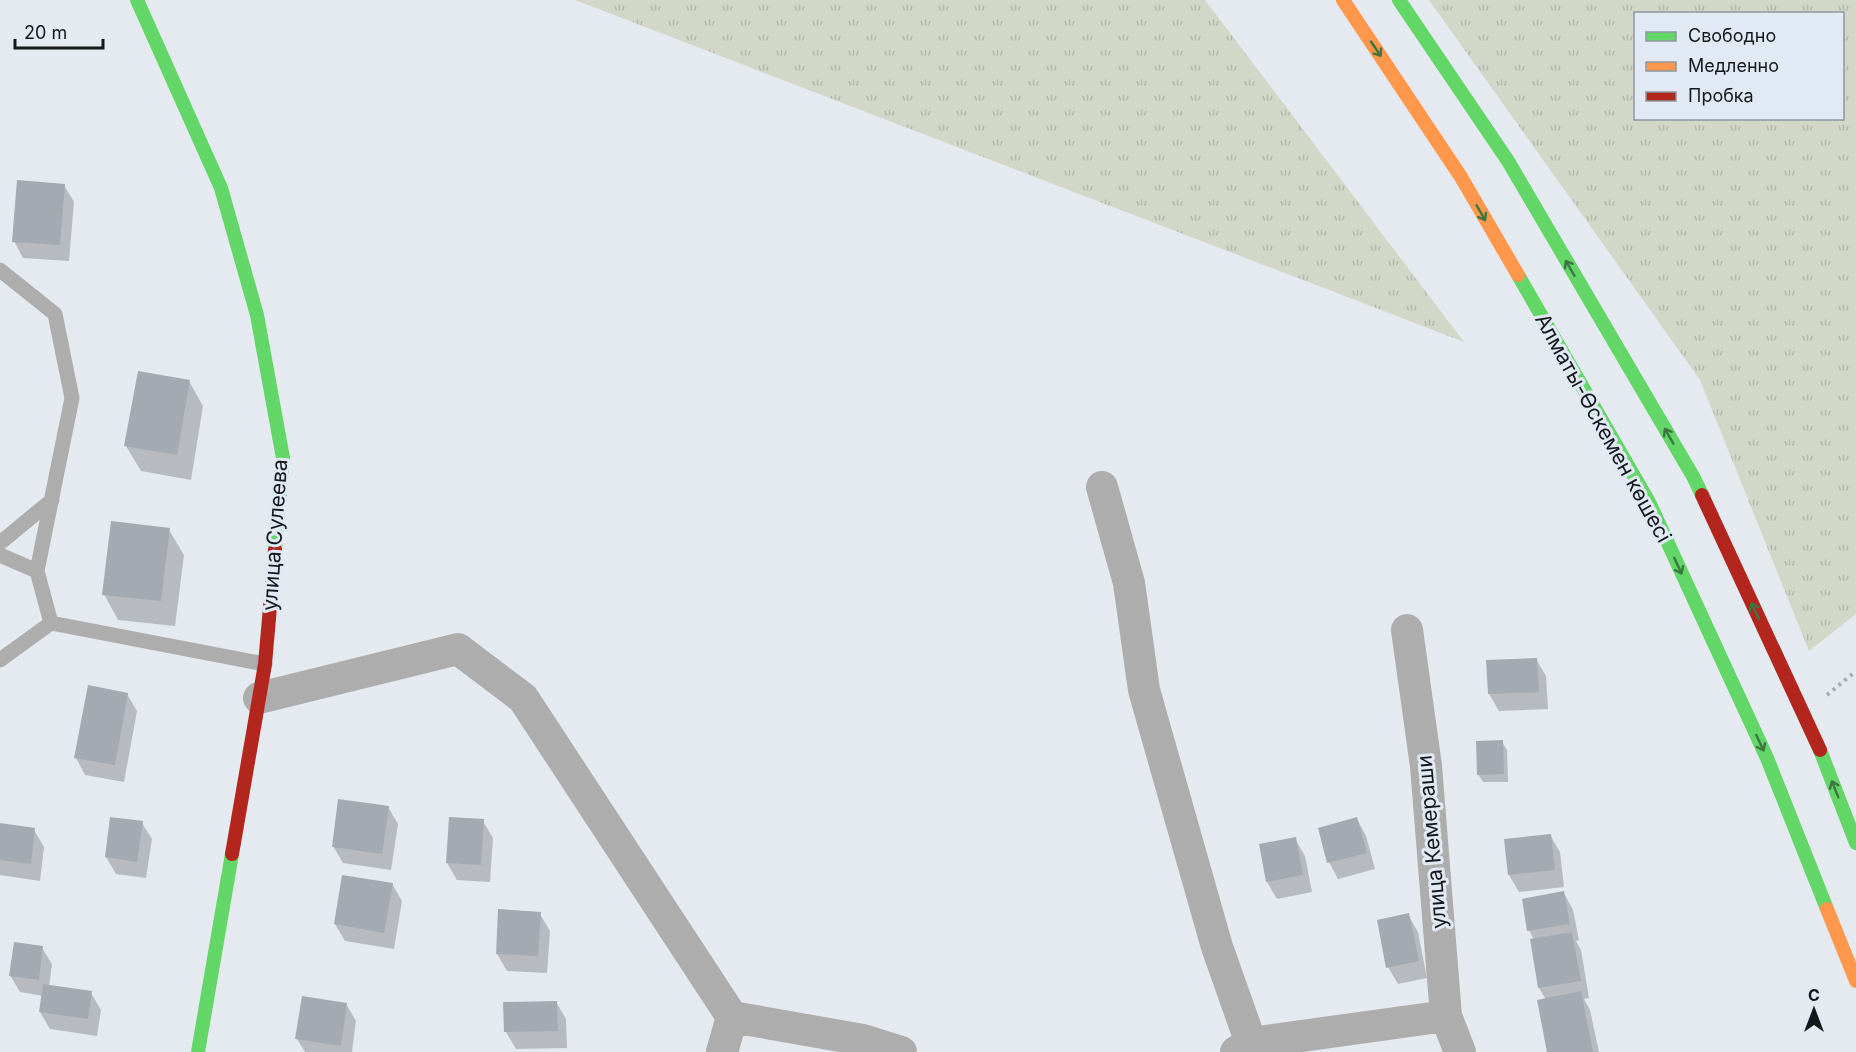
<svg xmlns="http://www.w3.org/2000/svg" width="1856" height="1052" font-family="Inter,sans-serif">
	<defs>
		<pattern id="grass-tufts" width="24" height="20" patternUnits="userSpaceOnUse" patternTransform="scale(1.5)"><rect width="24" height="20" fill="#d3d7c7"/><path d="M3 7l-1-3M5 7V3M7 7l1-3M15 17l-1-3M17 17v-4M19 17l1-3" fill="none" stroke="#b4b8aa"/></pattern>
	</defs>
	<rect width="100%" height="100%" fill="#e5eaf0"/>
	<!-- grass -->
	<path fill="url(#grass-tufts)" fill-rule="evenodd" d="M575 0H1205L1464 342Z
		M1429 0H1856V614L1809 651 1700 380ZM1636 14H1842V118H1636Z"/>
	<!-- shadow -->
	<path fill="#0003" d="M64 185 74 202 69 261 23 258 14 241Z
		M189 381 203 406 191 480 141 471 126 446Z
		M169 530 184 555 175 626 118 620 104 594Z
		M1536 659 1546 676 1548 709 1499 711 1489 694Z
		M127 694 137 711 124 782 85 775 76 758Z
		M1502 742 1507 750 1508 782H1483L1478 774Z
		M388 807 398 824 391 870 343 863 333 846Z
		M1357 819 1366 836 1375 869 1338 879 1329 862Z
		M483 821 493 838 490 882 457 880 447 863Z
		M142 823 152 839 146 878 116 874 106 857Z
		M0 825 34 830 44 847 40 881 0 875Z
		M1550 835 1560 852 1564 887 1519 892 1509 875Z
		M1295 839 1305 856 1312 892 1277 899 1267 882 1260 845Z
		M392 884 402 901 394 949 345 941 335 924Z
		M1564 893 1573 910 1579 940 1576 941 1581 950 1589 998 1584 999 1590 1010 1599 1052H1548L1545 998 1539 988 1531 940H1534L1529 930Z
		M500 911 540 914 550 931 547 973 507 971 497 954Z
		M1408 915 1418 932 1427 978 1398 984 1388 967Z
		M42 948 52 964 49 987 91 993 101 1010 97 1036 50 1029 40 1012 43 996 20 992 10 975Z
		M556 1002 566 1019 567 1048 516 1049 506 1032 505 1004Z
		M346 1004 356 1021 352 1052H305L297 1039Z"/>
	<!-- building -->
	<path fill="#a3aab2" d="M17 180 65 184 60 245 12 242Z
		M138 371 190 380 177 455 124 446Z
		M111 521 170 528 161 601 102 595Z
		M1537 658 1539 692 1488 694 1486 660Z
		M88 685 128 693 115 765 74 758Z
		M1503 740 1504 774 1477 775 1476 741Z
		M338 799 389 806 382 854 332 847Z
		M110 817 143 821 137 862 105 857Z
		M449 817 484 819 481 865 446 863Z
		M1357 817 1367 853 1327 863 1318 828Z
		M0 823 35 828 31 864 0 860Z
		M1551 834 1555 870 1508 875 1504 839Z
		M1296 837 1303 875 1266 882 1259 844Z
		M342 875 393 883 384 933 334 924Z
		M1564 891 1570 924 1527 931 1522 899Z
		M498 909 541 912 538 956 496 954Z
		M1409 913 1419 961 1386 968 1377 920Z
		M1572 932 1581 981 1538 988 1530 939Z
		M14 942 43 946 39 980 9 976Z
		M43 984 92 991 88 1019 39 1012Z
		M1581 991 1593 1052H1547L1537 1000Z
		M302 996 347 1003 341 1046 295 1039Z
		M557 1001 558 1031 504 1032 503 1002Z"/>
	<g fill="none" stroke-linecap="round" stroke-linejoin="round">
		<!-- path -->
		<path stroke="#aaadaf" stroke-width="4" stroke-dasharray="3 4.5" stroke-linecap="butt" d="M1827 695 1856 671"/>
		<!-- lane -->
		<path stroke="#acadac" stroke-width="15" d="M0 270 55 314 72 398 37 571 51 623 265 664
			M0 543 52 500
			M0 555 37 571
			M0 660 51 623"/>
		<!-- street -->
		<path stroke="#acadac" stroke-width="32" d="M1102 487 1129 583 1144 690 1217 947 1251 1043
			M1407 630 1426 766 1446 1016 1460 1052
			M259 698 458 649 523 698 732 1017 863 1040 901 1052
			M722 1052 732 1017
			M1236 1052 1251 1043 1446 1016"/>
		<!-- fast -->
		<path stroke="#63d668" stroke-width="14" d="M137 0 221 188 257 315 283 458 275 550
			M1399 0 1508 161 1694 478 1702 495
			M1518 275 1649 502 1767 758 1827 909
			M1820 750 1856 843
			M198 1052 232 854"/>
		<!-- slow -->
		<path stroke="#ff974d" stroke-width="14" d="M1343 0 1461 177 1518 275
			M1827 909 1856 981"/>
		<!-- jam -->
		<path stroke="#b3261e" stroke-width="14" d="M1702 495 1820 750
			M232 854 265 664 275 550"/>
	</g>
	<!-- one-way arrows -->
	<defs><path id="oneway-shaft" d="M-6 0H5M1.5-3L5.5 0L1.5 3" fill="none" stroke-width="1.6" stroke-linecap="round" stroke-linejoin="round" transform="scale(1.5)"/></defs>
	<g stroke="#3c7742">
		<use href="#oneway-shaft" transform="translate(1376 49) rotate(56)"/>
		<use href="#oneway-shaft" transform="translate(1481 213) rotate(60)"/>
		<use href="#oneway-shaft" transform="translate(1570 268) rotate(-120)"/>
		<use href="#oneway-shaft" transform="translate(1669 436) rotate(-120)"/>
		<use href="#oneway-shaft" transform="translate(1678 566) rotate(65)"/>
		<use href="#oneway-shaft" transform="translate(1755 611) rotate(-115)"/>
		<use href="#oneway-shaft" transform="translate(1760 743) rotate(65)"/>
		<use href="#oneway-shaft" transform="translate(1835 789) rotate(-112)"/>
	</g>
	<g text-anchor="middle" stroke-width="6" stroke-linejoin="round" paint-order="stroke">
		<!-- street labels -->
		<g font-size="21" fill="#15181b" stroke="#e1eaf4">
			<text transform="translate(1603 428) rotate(61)" y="7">Алматы-Өскемен көшесі</text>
			<text transform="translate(275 535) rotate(-86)" y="7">улица Сулеева</text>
			<text transform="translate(1432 842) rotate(-95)" y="7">улица Кемераши</text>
		</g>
	</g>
	<!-- legend -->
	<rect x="1634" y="12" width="210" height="108" fill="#e1eaf4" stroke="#8f969d" stroke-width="1.5"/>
	<rect x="1646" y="32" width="30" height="9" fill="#63d668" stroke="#8f969d" stroke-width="1.5"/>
	<text x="1688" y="42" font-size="18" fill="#15181b">Свободно</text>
	<rect x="1646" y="62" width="30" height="9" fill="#ff974d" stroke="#8f969d" stroke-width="1.5"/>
	<text x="1688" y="72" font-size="18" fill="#15181b">Медленно</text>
	<rect x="1646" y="92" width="30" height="9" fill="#b3261e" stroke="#8f969d" stroke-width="1.5"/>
	<text x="1688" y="102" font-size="18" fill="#15181b">Пробка</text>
	<!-- north arrow -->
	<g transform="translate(1814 1010)" stroke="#e1eaf4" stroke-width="4.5" paint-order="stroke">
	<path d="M0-4.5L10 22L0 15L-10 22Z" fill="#15181b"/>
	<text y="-9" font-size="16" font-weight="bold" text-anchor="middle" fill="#15181b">С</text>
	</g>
	<!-- scale -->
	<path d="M15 39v9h88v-9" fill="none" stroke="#15181b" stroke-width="3"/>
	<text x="24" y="39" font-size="18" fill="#15181b" stroke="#e1eaf4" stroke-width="4.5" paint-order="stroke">20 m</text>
</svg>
